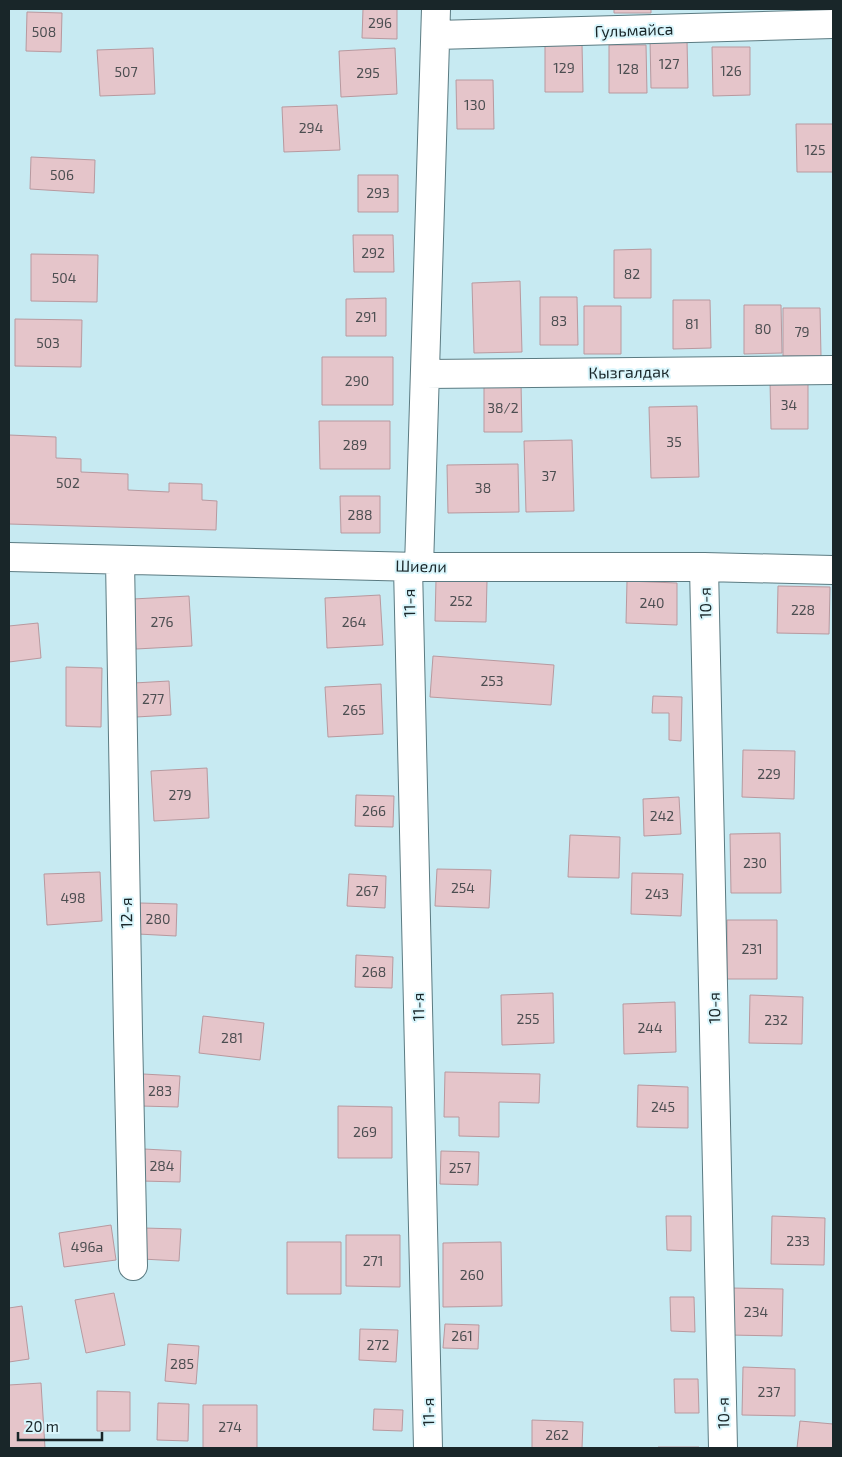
<svg xmlns="http://www.w3.org/2000/svg" width="842" height="1457" font-family="'Exo 2',sans-serif">
	<rect width="100%" height="100%" fill="#c7eaf2"/>
	<!-- building -->
	<path fill="#e5c5ca" stroke="#b8999f" d="M363 9H397V39L362 38Z
		M614 9H651V13H614Z
		M27 12 62 13 61 52 26 51Z
		M650 40H687L688 88H651Z
		M545 44H582L583 92H545Z
		M609 45H646L647 93H609Z
		M712 47H750V95L713 96Z
		M153 48 155 94 100 96 97 50Z
		M395 48 397 94 341 97 339 51Z
		M456 80H493L494 129H457Z
		M337 105 340 150 284 152 282 107Z
		M796 124H833V172H797Z
		M31 157 95 160 94 193 30 189Z
		M358 175H398V212H358Z
		M353 235H393L394 272H354Z
		M651 249V298H614V250Z
		M31 254 98 255 97 302 31 301Z
		M520 281 522 352 474 353 472 283Z
		M540 297H577L578 345H540Z
		M386 298V336H346V299Z
		M673 300H710L711 348 673 349Z
		M744 305H781L782 353 744 354Z
		M584 306H621V354H584Z
		M783 308H820L821 356H783Z
		M15 319 82 320 81 367 15 366Z
		M322 357H393V405H322Z
		M808 380V429H771L770 381Z
		M521 383 522 432H484V384Z
		M697 406 699 477 651 478 649 407Z
		M319 421H390V469H320Z
		M9 435 56 437V458L81 459V472L128 474V490L169 492V483L202 484V500L217 501 216 530 9 524Z
		M572 440 574 511 526 512 524 441Z
		M518 464 519 512 448 513 447 465Z
		M340 496H380V533H341Z
		M436 580 487 581 486 622 435 621Z
		M627 581 677 583V625L626 623Z
		M778 586 830 587 829 634 777 633Z
		M380 595 383 645 327 648 325 598Z
		M189 596 192 646 136 649 133 599Z
		M38 623 41 658 9 662V626Z
		M433 656 554 665 551 705 430 697Z
		M66 667 102 668 101 727 66 726Z
		M169 681 171 715 136 717 134 683Z
		M381 684 383 734 328 737 325 687Z
		M653 696 682 697 681 741 669 740V713H652Z
		M743 750 795 751 794 799 742 797Z
		M207 768 209 818 154 821 151 771Z
		M356 795 394 796 393 827 355 826Z
		M679 797 681 834 644 836 643 799Z
		M780 833 781 893H731L730 834Z
		M570 835 620 837 619 878 568 877Z
		M437 869 491 870 489 908 435 906Z
		M100 872 102 921 47 925 44 874Z
		M632 873 683 874 681 916 631 914Z
		M349 874 386 876 385 908 347 906Z
		M140 903 177 904 176 936 138 934Z
		M727 920H777V979H727Z
		M356 955 393 957 392 988 355 987Z
		M553 993 554 1043 502 1045 501 995Z
		M750 995 803 997 802 1044 749 1043Z
		M675 1002 676 1052 624 1054 623 1004Z
		M203 1016 264 1023 260 1060 199 1053Z
		M445 1072 540 1074 539 1103 499 1102V1137L459 1136V1117H444Z
		M143 1074 180 1076 178 1107 141 1106Z
		M638 1085 688 1087V1128L637 1127Z
		M338 1106 392 1107V1158H338Z
		M144 1149 181 1151 180 1182 142 1181Z
		M441 1151 479 1152 478 1185 440 1184Z
		M666 1216H691V1251L667 1250Z
		M772 1216 825 1218 824 1265 771 1264Z
		M111 1225 116 1260 64 1267 59 1233Z
		M143 1228 181 1229 179 1261 142 1259Z
		M346 1235H400V1287L346 1286Z
		M287 1242H341V1294H287Z
		M501 1242 502 1306 443 1307V1243Z
		M730 1288 783 1289 782 1336 729 1335Z
		M114 1293 125 1345 86 1353 75 1300Z
		M670 1297H694L695 1332 671 1331Z
		M22 1306 29 1359 9 1362V1308Z
		M445 1324 479 1325 478 1349 443 1348Z
		M360 1329 398 1330 396 1362 359 1360Z
		M168 1344 199 1346 196 1384 165 1381Z
		M743 1367 795 1369V1416L742 1415Z
		M674 1379H698L699 1413H675Z
		M41 1383 45 1448H9V1385Z
		M97 1391 130 1392V1431H97Z
		M158 1403 189 1404 188 1441 157 1440Z
		M203 1405H257V1448H203Z
		M374 1409 403 1410 402 1431 373 1430Z
		M532 1420 583 1422 582 1448H532Z
		M800 1421 833 1424V1448H797Z
		M658 1447H699V1448H658Z"/>
	<g fill="none" stroke-linecap="round" stroke-linejoin="round">
		<!-- street casing -->
		<g stroke="#5b7b82" stroke-width="30">
			<path id="street" d="M436 35 833 24
				M425 374 833 370
				M9 557 419 567H704L833 570
				M120 560 128 1033 133 1266
				M408 567 428 1448
				M419 567 436 9
				M704 567 723 1448"/>
		</g>
		<!-- street -->
		<use href="#street" stroke="#fff" stroke-width="28"/>
	</g>
	<g text-anchor="middle" stroke-width="4" stroke-linejoin="round" paint-order="stroke">
		<!-- number labels -->
		<g font-size="14" fill="#4c4e51">
			<text x="380" y="28">296</text>
			<text x="44" y="37">508</text>
			<text x="669" y="69">127</text>
			<text x="564" y="73">129</text>
			<text x="628" y="74">128</text>
			<text x="731" y="76">126</text>
			<text x="126" y="77">507</text>
			<text x="368" y="78">295</text>
			<text x="475" y="110">130</text>
			<text x="311" y="133">294</text>
			<text x="815" y="155">125</text>
			<text x="62" y="180">506</text>
			<text x="378" y="198">293</text>
			<text x="373" y="258">292</text>
			<text x="632" y="279">82</text>
			<text x="64" y="283">504</text>
			<text x="366" y="322">291</text>
			<text x="559" y="326">83</text>
			<text x="692" y="329">81</text>
			<text x="763" y="334">80</text>
			<text x="802" y="337">79</text>
			<text x="48" y="348">503</text>
			<text x="357" y="386">290</text>
			<text x="789" y="410">34</text>
			<text x="503" y="413">38/2</text>
			<text x="674" y="447">35</text>
			<text x="355" y="450">289</text>
			<text x="549" y="481">37</text>
			<text x="68" y="488">502</text>
			<text x="483" y="493">38</text>
			<text x="360" y="520">288</text>
			<text x="461" y="606">252</text>
			<text x="652" y="608">240</text>
			<text x="803" y="615">228</text>
			<text x="162" y="627">276</text>
			<text x="354" y="627">264</text>
			<text x="492" y="686">253</text>
			<text x="153" y="704">277</text>
			<text x="354" y="715">265</text>
			<text x="769" y="779">229</text>
			<text x="180" y="800">279</text>
			<text x="374" y="816">266</text>
			<text x="662" y="821">242</text>
			<text x="755" y="868">230</text>
			<text x="463" y="893">254</text>
			<text x="367" y="896">267</text>
			<text x="657" y="899">243</text>
			<text x="73" y="903">498</text>
			<text x="158" y="924">280</text>
			<text x="752" y="954">231</text>
			<text x="374" y="977">268</text>
			<text x="528" y="1024">255</text>
			<text x="776" y="1025">232</text>
			<text x="650" y="1033">244</text>
			<text x="232" y="1043">281</text>
			<text x="160" y="1096">283</text>
			<text x="663" y="1112">245</text>
			<text x="365" y="1137">269</text>
			<text x="162" y="1171">284</text>
			<text x="460" y="1173">257</text>
			<text x="798" y="1246">233</text>
			<text x="87" y="1252">496а</text>
			<text x="373" y="1266">271</text>
			<text x="472" y="1280">260</text>
			<text x="756" y="1317">234</text>
			<text x="462" y="1341">261</text>
			<text x="378" y="1350">272</text>
			<text x="182" y="1369">285</text>
			<text x="769" y="1397">237</text>
			<text x="230" y="1432">274</text>
			<text x="557" y="1440">262</text>
		</g>
		<!-- street labels -->
		<g font-size="16" fill="#192629" stroke="#daf6fc">
			<text transform="translate(634 30) rotate(-2)" y="6">Гульмайса</text>
			<text transform="translate(629 372) rotate(-1)" y="6">Кызгалдак</text>
			<text transform="translate(421 566) rotate(1)" y="6">Шиели</text>
			<text transform="translate(409 603) rotate(-91)" y="6">11-я</text>
			<text transform="translate(705 603) rotate(-91)" y="6">10-я</text>
			<text transform="translate(126 913) rotate(-91)" y="6">12-я</text>
			<text transform="translate(418 1007) rotate(-91)" y="6">11-я</text>
			<text transform="translate(714 1008) rotate(-91)" y="6">10-я</text>
			<text transform="translate(428 1412) rotate(-91)" y="6">11-я</text>
			<text transform="translate(723 1413) rotate(-91)" y="6">10-я</text>
		</g>
	</g>
	<!-- border -->
	<rect width="842" height="1457" fill="none" stroke="#192629" stroke-width="20"/>
	<!-- scale -->
	<path d="M18 1432v8h84v-8" fill="none" stroke="#192629" stroke-width="2.5"/>
	<text x="25" y="1432" font-size="15" fill="#192629" stroke="#daf6fc" stroke-width="4" paint-order="stroke">20 m</text>
</svg>
